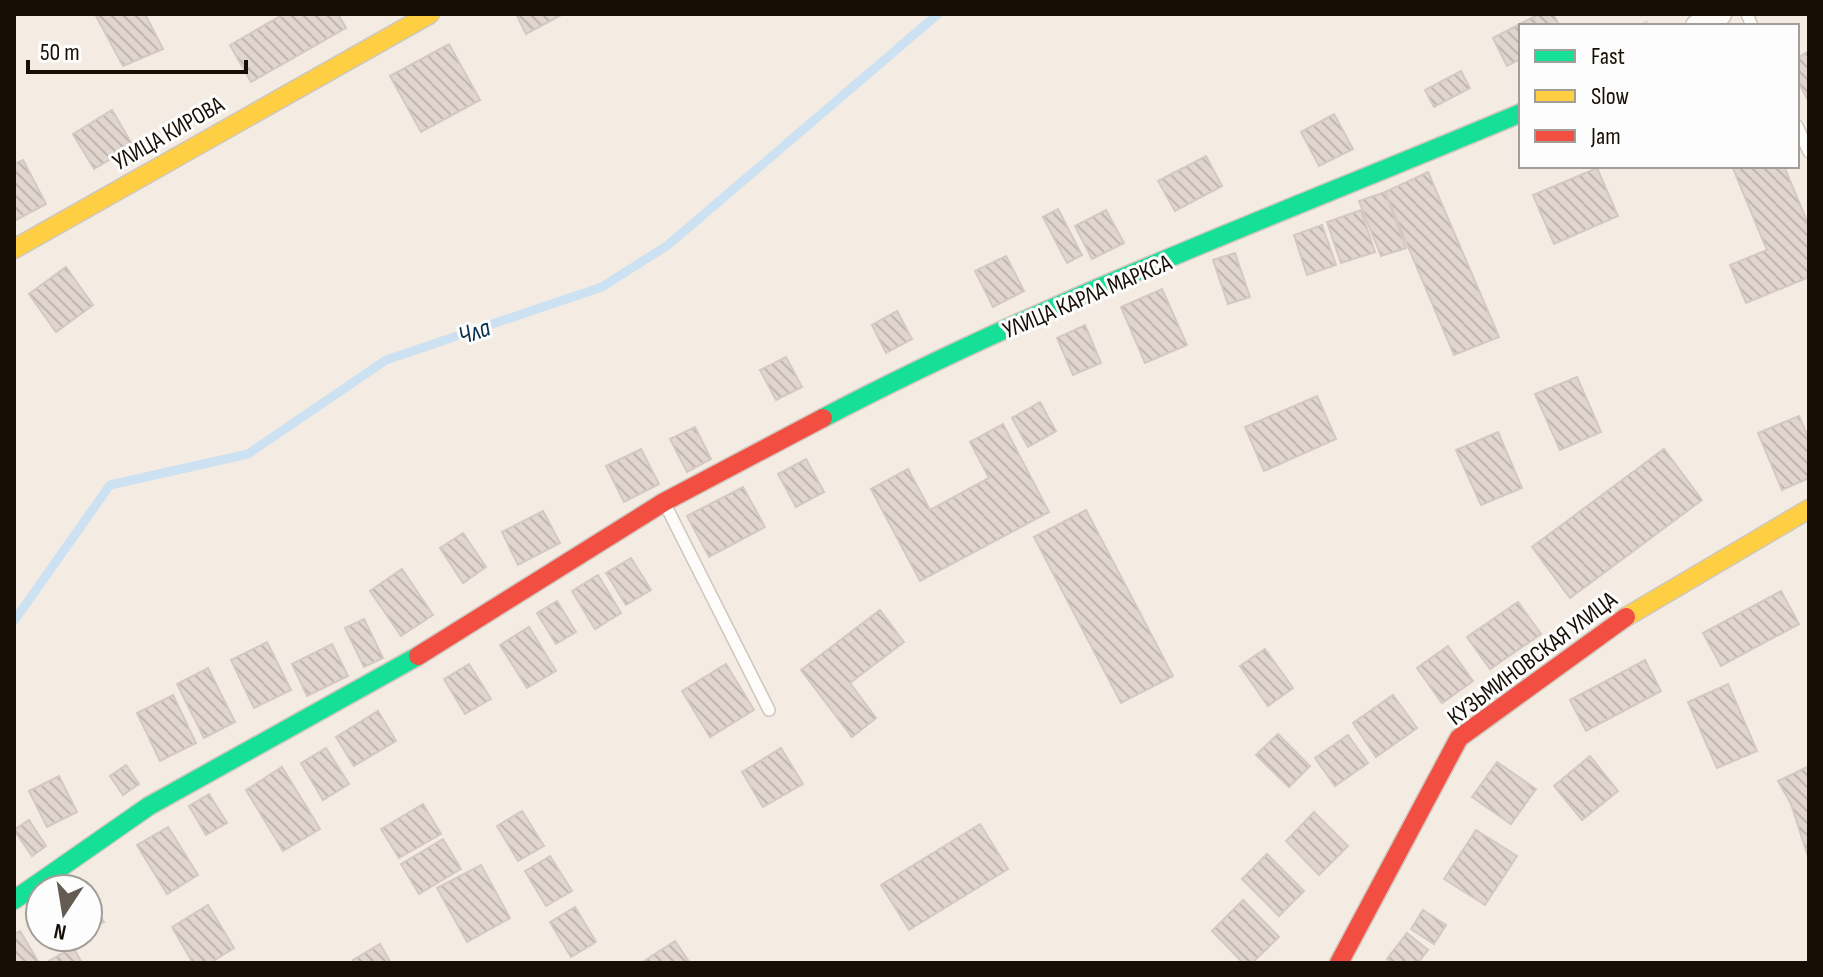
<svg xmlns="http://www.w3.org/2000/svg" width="1823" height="977" font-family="'Sofia Sans Condensed',sans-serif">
	<defs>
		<pattern id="building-back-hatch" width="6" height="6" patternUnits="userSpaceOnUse" patternTransform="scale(2)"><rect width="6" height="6" fill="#e1d5d0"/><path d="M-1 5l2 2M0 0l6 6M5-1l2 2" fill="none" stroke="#c0b6b1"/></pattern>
	</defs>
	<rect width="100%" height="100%" fill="#f4ece2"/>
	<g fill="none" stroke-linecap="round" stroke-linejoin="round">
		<!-- stream -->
		<path stroke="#cce1f1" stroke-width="9" d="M14 621 110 485 248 454 386 360 602 287 668 245 938 14"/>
	</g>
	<!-- building -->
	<path fill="url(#building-back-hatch)" stroke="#d4c8c3" stroke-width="2" d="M95 14H145L163 49 123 66Z
		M284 14H338L346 28 251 82 230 45Z
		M516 14H563L526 34Z
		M1539 14H1553L1560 26H1521V59L1507 66 1493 38Z
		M449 44 480 100 421 132 390 76Z
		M1809 51V102L1797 80V58Z
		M1461 71 1470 88 1434 107 1425 90Z
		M112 110 133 146 94 169 73 134Z
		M1334 114 1353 149 1319 166 1301 132Z
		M1206 156 1222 186 1175 211 1158 181Z
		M23 160 46 204 14 221V164Z
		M1732 166H1784L1809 226V277L1746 303 1730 265 1767 250Z
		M1597 168 1618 216 1554 244 1533 195Z
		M1428 172 1499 337 1454 355 1385 192Z
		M1385 192 1406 248 1381 256 1359 201Z
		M1058 209 1082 255 1067 263 1043 217Z
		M1106 210 1124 243 1092 259 1075 226Z
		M1361 210 1375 252 1341 263 1327 222Z
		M1322 225 1336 265 1307 275 1294 235Z
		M1235 253 1250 297 1228 304 1213 260Z
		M1006 256 1024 291 993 307 975 271Z
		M66 267 93 305 56 332 29 294Z
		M1162 289 1187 345 1145 363 1121 307Z
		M897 311 912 339 886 353 872 325Z
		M1085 325 1101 363 1073 375 1057 338Z
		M786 357 802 387 776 400 760 370Z
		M1577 377 1601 432 1560 450 1535 394Z
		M1317 396 1336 439 1264 471 1245 427Z
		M1040 402 1056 431 1028 447 1012 418Z
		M1799 416 1809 439V478L1782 490 1758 433Z
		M1003 424 1049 512 920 581 871 489 908 469 930 510 989 478 970 442Z
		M695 427 711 459 687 472 670 439Z
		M1498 432 1522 488 1481 505 1456 450Z
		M641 449 659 484 624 502 606 466Z
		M1664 449 1702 500 1570 598 1532 547Z
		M806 459 824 492 796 507 778 474Z
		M743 487 765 527 709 557 687 516Z
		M1086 510 1173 676 1121 703 1034 537Z
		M543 511 560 543 518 565 502 532Z
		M463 533 486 567 463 583 440 548Z
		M631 558 651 590 626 605 606 573Z
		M402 569 433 615 401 636 370 591Z
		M598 575 621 613 595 629 572 591Z
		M1781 591 1799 624 1721 666 1703 633Z
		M557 601 576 632 556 644 537 613Z
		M1518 602 1541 634 1490 669 1467 637Z
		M880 610 904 642 850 683 876 718 852 737 801 670Z
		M364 619 383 658 364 667 345 628Z
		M529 627 556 671 527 688 500 645Z
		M267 642 291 690 254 708 231 660Z
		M332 644 348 676 307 696 292 664Z
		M1448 646 1473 681 1442 703 1417 668Z
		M1265 649 1293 688 1268 706 1240 666Z
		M1645 660 1661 691 1586 731 1570 700Z
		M469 664 491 699 465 714 444 679Z
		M726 664 754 710 710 737 682 691Z
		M208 668 235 722 204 738 177 684Z
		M1728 684 1757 751 1717 768 1688 702Z
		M173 695 196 743 160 761 137 713Z
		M1393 695 1417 728 1376 757 1353 723Z
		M378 711 396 741 354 766 336 737Z
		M1278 734 1310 766 1289 787 1256 755Z
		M1348 735 1368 763 1335 786 1315 758Z
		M326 748 349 784 323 800 301 763Z
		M781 748 803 784 763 807 742 772Z
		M1590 756 1618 791 1582 820 1554 786Z
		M1497 762 1536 789 1511 824 1472 797Z
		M126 765 139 784 123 795 110 776Z
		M1809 766V860L1791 804 1778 781Z
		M282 767 320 829 283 851 246 790Z
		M59 776 77 812 47 827 29 791Z
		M209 794 227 823 206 835 189 806Z
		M423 804 441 834 399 858 381 829Z
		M522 811 544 846 518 861 497 826Z
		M1314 812 1348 846 1319 875 1286 841Z
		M29 820 46 846 32 856 14 830Z
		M980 824 1008 869 909 930 881 885Z
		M168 827 198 875 167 894 137 845Z
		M1476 830 1517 856 1485 905 1444 879Z
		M443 839 461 869 419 894 401 864Z
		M1267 854 1304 891 1279 916 1242 879Z
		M550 856 572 891 546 906 525 871Z
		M481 865 510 918 467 942 437 888Z
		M88 896 104 922 88 931Z
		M1243 900 1279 937 1252 963H1243L1212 931Z
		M208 905 234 948 210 963H193L172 927Z
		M575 907 596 942 571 957 550 922Z
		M1423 910 1446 925 1434 944 1411 929Z
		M20 931 39 963H14V934Z
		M1407 933 1428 950 1418 963H1391L1387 959Z
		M675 941 690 963H641Z
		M380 944 391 963H354L353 960Z
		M73 947 82 963H47V962Z"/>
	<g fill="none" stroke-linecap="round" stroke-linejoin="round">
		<!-- lane casing -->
		<g stroke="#cfc7bd" stroke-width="14">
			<path id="lane" d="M1747 14 1752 26
				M1797 126 1809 152
				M666 506 769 710"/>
		</g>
		<!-- street casing -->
		<g stroke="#cfc7bd" stroke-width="25">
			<path id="street" d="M1697 26 1720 14"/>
		</g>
		<!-- fast casing -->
		<g stroke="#cfc7bd" stroke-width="21">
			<path id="fast" d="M823 418C1047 300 1288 211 1521 113
				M14 900 149 806 418 656"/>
		</g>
		<!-- slow casing -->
		<g stroke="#cfc7bd" stroke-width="21">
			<path id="slow" d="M14 249 430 14
				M1626 617 1809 509"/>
		</g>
		<!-- jam casing -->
		<g stroke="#cfc7bd" stroke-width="21">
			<path id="jam" d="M418 656 664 502 823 418
				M1339 963 1459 738 1626 617"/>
		</g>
		<!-- path -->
		<path stroke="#d7d5d2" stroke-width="5" stroke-dasharray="2 6" stroke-linecap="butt" d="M1642 14 1647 26"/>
		<!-- lane -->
		<use href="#lane" stroke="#fdfcfb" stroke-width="11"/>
		<!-- street -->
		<use href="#street" stroke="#fdfcfb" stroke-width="22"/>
		<!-- fast -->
		<use href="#fast" stroke="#16e098" stroke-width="18"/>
		<!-- slow -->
		<use href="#slow" stroke="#ffcf43" stroke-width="18"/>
		<!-- jam -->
		<use href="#jam" stroke="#f24e42" stroke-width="18"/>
	</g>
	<g text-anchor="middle" stroke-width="6" stroke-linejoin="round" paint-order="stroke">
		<!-- street labels -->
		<g font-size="24" fill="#170f05" stroke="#fdfdfd">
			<text transform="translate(168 133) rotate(-30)" y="8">УЛИЦА КИРОВА</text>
			<text transform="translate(1087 296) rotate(-23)" y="8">УЛИЦА КАРЛА МАРКСА</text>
			<text transform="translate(1532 658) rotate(-37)" y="8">КУЗЬМИНОВСКАЯ УЛИЦА</text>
		</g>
		<!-- water labels -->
		<g font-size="26" font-style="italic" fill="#072e48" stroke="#fdfdfd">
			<text transform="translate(474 331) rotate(-19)" y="9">Чла</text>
		</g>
	</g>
	<!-- border -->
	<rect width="1823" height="977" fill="none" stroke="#170f05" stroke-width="32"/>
	<!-- legend -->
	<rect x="1519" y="24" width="280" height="144" fill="#fdfdfd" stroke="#a19e9a" stroke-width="2"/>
	<rect x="1535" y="50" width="40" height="12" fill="#16e098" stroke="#a19e9a" stroke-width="2"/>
	<text x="1591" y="64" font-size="24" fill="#170f05">Fast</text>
	<rect x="1535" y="90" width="40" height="12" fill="#ffcf43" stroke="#a19e9a" stroke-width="2"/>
	<text x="1591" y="104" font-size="24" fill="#170f05">Slow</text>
	<rect x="1535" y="130" width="40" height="12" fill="#f24e42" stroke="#a19e9a" stroke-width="2"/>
	<text x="1591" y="144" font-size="24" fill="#170f05">Jam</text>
	<!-- north arrow -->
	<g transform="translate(64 913) rotate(192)"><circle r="38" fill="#fdfdfd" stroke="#a19e9a" stroke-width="2"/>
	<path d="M0-6L14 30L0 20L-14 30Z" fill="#645c52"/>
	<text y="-12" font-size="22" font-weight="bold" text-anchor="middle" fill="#170f05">N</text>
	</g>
	<!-- scale -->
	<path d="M28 60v12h218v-12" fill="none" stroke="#170f05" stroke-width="4"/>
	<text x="40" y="60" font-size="24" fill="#170f05" stroke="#fdfdfd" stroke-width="6" paint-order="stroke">50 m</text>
</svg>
